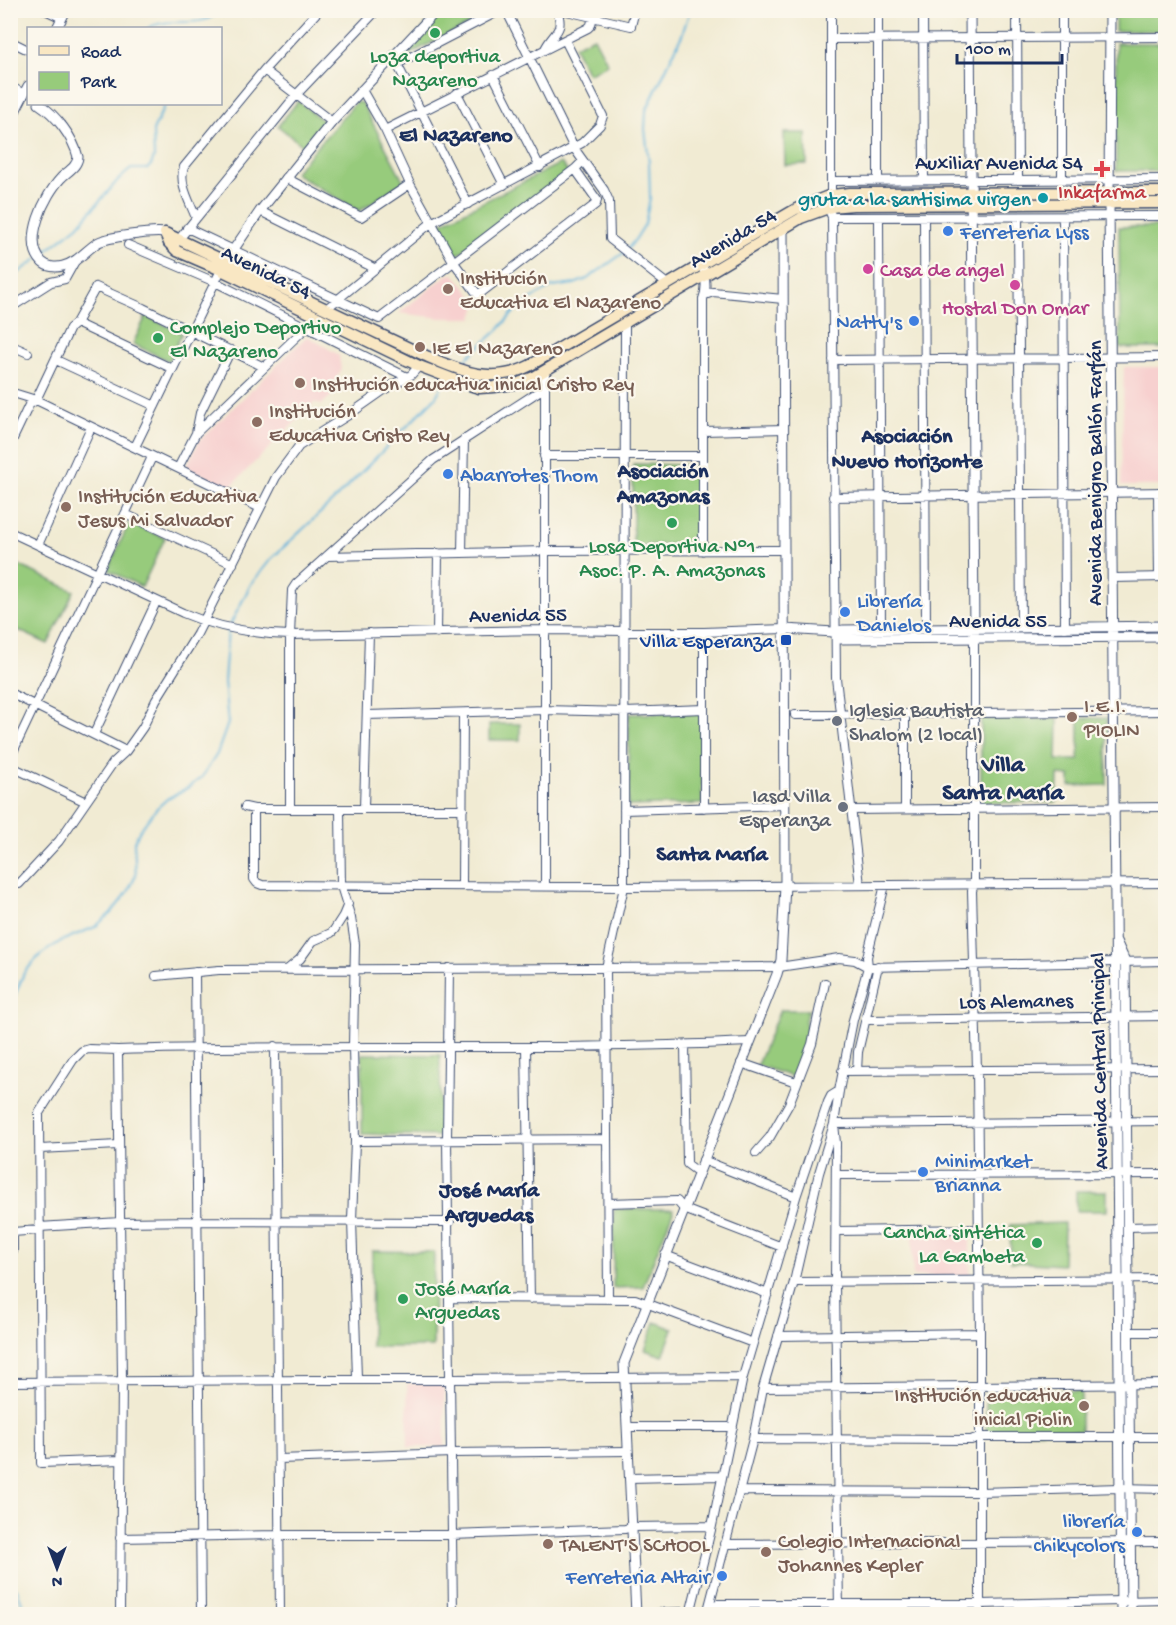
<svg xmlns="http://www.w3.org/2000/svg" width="1176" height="1625" font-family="'Gochi Hand',sans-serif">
	<rect width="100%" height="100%" fill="#fbf7ec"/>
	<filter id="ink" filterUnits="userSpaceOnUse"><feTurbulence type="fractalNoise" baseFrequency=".0167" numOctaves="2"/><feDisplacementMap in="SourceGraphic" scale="12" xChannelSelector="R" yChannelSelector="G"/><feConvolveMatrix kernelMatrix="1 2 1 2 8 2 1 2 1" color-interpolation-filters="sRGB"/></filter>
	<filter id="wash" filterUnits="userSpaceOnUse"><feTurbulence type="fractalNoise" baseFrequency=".008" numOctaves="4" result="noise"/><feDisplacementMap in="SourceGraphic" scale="24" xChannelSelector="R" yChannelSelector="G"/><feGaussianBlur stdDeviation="1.35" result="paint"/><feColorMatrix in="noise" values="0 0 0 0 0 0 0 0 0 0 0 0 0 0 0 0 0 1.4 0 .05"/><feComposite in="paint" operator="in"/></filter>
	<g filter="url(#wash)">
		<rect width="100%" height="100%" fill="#f1ebd3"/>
		<!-- built -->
		<path fill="#f7d0cf" d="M454 274 478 303 473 318H441L399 313 447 275Z
			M307 336 339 355 341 370 332 386V395L321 405 315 402 230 487 186 467 200 440Z
			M1124 367H1165V486H1121Z
			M912 1233H970V1276H913Z
			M407 1384H444L445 1447H408Z"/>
		<!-- green -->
		<path fill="#97cb7b" stroke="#597d6c" stroke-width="1.5" d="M439 11H496L401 58 399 56Z
			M1115 11H1165V31H1115Z
			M594 37 608 64 588 74 574 46Z
			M1116 43H1165V171H1116Z
			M298 101 323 121 303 146 278 126Z
			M356 102 362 103 404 182 359 211 294 173Z
			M784 133H806L807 164 785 165Z
			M561 163 568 172 456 256 453 255 437 225Z
			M1119 227H1165V348H1120Z
			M146 316 182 333 169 361 133 344Z
			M633 464 691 465 696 469V544L633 545Z
			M129 523 165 538 142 587 108 570Z
			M10 561 74 591 48 644 11 627Z
			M702 713V804L628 806 629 714Z
			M1079 718H1107V785L1070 786V776L1058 775 1057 802 981 803V719H1058L1057 760H1079Z
			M489 724H520V740H489Z
			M780 1010H809L805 1020 809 1038 793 1077 757 1065Z
			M362 1054 440 1055 441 1136 362 1134Z
			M1076 1191H1107V1211H1076Z
			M614 1209H674L643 1287 613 1288Z
			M1064 1223 1063 1265 1011 1262 1010 1225Z
			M372 1251 434 1252 433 1347H371Z
			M655 1322 673 1329 663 1356 645 1350Z
			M1081 1391V1431L986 1432V1392Z"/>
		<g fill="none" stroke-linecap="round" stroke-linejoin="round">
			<!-- stream -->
			<path stroke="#60b2db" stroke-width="2" d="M148 28C170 15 203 31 220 10
				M41 255 78 226 118 180 131 169H147L151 165 154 157 153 131 165 104
				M10 279 37 259
				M459 365 498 330 520 305 552 287 574 284 587 279 625 252 635 240 645 224 650 198 649 162 645 129 646 111 682 35 690 10
				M10 1007 24 973 40 955 61 941 95 927 111 913 128 892 136 875 134 842 140 830 156 809 167 799 189 787 202 777 217 754 228 723 224 682 228 629 251 584 271 559 333 501 435 398 445 381
				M10 1537C21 1548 17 1558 10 1571
				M10 1583 17 1589 26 1614"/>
		</g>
	</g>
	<g filter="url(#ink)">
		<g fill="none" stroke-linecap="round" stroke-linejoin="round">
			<!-- minor casing -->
			<g stroke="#3b4b70" stroke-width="10">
				<path id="minor" d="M45 10 62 18
					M506 10 574 148 604 190 609 201 610 239 667 284
					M562 10 631 26 635 10
					M923 10 924 180
					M1017 10 1018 179
					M1062 10V179
					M831 39 1166 37
					M10 41 28 50
					M545 49C553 32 565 32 557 10
					M392 58 397 64 468 204
					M397 64 501 10
					M264 70 332 122
					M493 75 540 167
					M10 86 24 94
					M362 90 385 130 410 184 453 261 478 295 596 204 597 200 575 169
					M457 93 504 185
					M385 130 588 28 591 25 594 10
					M286 178 361 217 410 184
					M878 180V10
					M832 181 1166 179
					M831 195V10
					M828 208 832 217 836 678 860 885
					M260 211 374 268
					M832 217 1166 216
					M879 217 881 630
					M924 217 926 629
					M1018 217 1021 628
					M1063 217 1065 628
					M196 218C190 202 178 183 184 167L264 70 319 10
					M187 228 379 319 575 169 583 161
					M176 243 297 94 377 10
					M128 245 215 282 407 377
					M702 263C705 274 708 288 703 299V551
					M705 295 713 292 783 299
					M10 308 51 282 65 279 75 261
					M326 309 431 223 582 143 600 125 603 116 565 40
					M76 323 173 369
					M10 345 28 353
					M56 360 155 406
					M833 360 1166 357
					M545 371V886
					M10 392 36 400 260 508
					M704 431 784 429
					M196 433 200 413 231 350
					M10 445 29 405 36 400 70 328 76 323 96 287 143 308 264 367
					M135 447 221 270
					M544 456H703
					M178 468 196 433 317 317
					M1158 492 1159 577
					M833 497 1166 492
					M125 514 233 564
					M10 532 183 613C218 628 252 634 290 635L545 630 704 632 785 629
					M38 545 91 427
					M462 553 464 439
					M327 556 545 551 784 550
					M1112 578 1166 577
					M704 632V808
					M437 633 438 553
					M974 639V884L972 891 977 1070 980 1333V1614
					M10 693 126 751
					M367 715 545 710 625 712 704 709
					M795 715 1166 711
					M94 734 156 602
					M10 758 152 457
					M10 766 86 802
					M245 807 254 809H463
					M364 808 369 633
					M254 809V879L257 883 262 885 624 887 1166 883
					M290 809V635L292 590 296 584 433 460 544 388
					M340 809 341 886 351 918 355 944 353 1046 355 1141 352 1220 357 1378
					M905 809V714
					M624 810 785 805
					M851 810 1166 807
					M10 884H19L59 841 113 763 126 751 143 727 156 700 197 634 276 477 299 446 350 414 387 388 411 375 419 366
					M462 885 463 713
					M449 968 447 1140 453 1614
					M288 969 300 959 313 941 331 933 334 930 343 916 348 904
					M195 972 201 1614
					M156 976 219 970 779 967 839 958 855 960 868 967 1166 961
					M867 1020 1166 1016
					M685 1045 687 1164 698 1172
					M275 1046 280 1614
					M526 1047 530 1299
					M118 1050 122 1380 120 1614
					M741 1063 796 1082
					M842 1071 1166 1069
					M857 1071 858 1052 878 966
					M355 1141 607 1139
					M40 1149 118 1145
					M756 1153 770 1137 789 1104 812 1044 825 983
					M703 1160 796 1197
					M836 1175 1166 1174
					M608 1203 677 1201 684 1209 782 1247
					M39 1227 120 1222 198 1221 450 1222
					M1127 1227 1166 1226
					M837 1231 979 1229
					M665 1255 768 1294
					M10 1260 13 1251V1232L39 1230
					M794 1282 1166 1279
					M450 1298 635 1299 753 1343
					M608 1298 606 968 624 887 625 323
					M1129 1332H1166
					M778 1336 980 1333
					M10 1382 743 1377
					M763 1388 1166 1384
					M627 1427H733
					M753 1439 971 1440 979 1437H1166
					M279 1459 452 1453 628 1451
					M120 1460 41 1463 39 1113 73 1060 82 1051 89 1049 118 1050C328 1043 539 1052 750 1042
					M629 1478 722 1476
					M739 1491 979 1492 1119 1488 1166 1489
					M120 1538 279 1535H451L625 1529 632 1527 712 1526
					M724 1544 1166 1542
					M629 1614 708 1611 717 1604H980L1166 1600
					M690 1614 712 1526 743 1377 796 1197 828 1102 831 1096 839 1091
					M707 1614 753 1439 763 1388 794 1282 819 1173 834 1124 839 1091 853 1020 868 967 867 957 885 885
					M839 1614 835 1282 836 1143 834 1124 1166 1121"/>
			</g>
			<!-- tertiary casing -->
			<g stroke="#3b4b70" stroke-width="11">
				<path id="tertiary" d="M970 10 974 639
					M1110 10 1109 203 1121 1614
					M57 28 66 10
					M39 104C56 115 73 137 78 157 77 167 68 171 61 178 45 195 22 241 42 262 47 267 56 268 63 266 78 262 85 251 97 243 106 237 154 231 165 233
					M10 121 28 86
					M223 265 260 211 332 122 437 10
					M785 629 834 632 843 630 1166 626
					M834 632 840 639 1166 637
					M1116 941 1125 961 1131 1614
					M636 1614 624 1363 777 974 781 960 785 885 783 228"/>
			</g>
			<!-- secondary casing -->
			<g stroke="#3b4b70" stroke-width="13">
				<path id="secondary" d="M165 233 169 243 177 251 221 270 419 366 466 384 479 388 494 387 519 383 534 377 801 218 831 207 853 205 1166 203
					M165 233 426 356C461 371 492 385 529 366L796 209 831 195 850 193 1166 192"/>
			</g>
			<!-- minor -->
			<use href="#minor" stroke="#fff" stroke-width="8"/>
			<!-- tertiary -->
			<use href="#tertiary" stroke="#fff" stroke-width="9"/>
			<!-- secondary -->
			<use href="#secondary" stroke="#f9e7c3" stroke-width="10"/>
		</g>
	</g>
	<!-- markers -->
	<g fill="#2e9e5b" stroke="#fbf7ec" stroke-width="2">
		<circle cx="435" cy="33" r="6"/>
		<circle cx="158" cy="338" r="6"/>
		<circle cx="672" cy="523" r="6"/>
		<circle cx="1037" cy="1243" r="6"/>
		<circle cx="403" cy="1299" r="6"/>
	</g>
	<path fill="#e0444e" stroke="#fbf7ec" stroke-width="2" d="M1099 160h6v6h6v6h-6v6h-6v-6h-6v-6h6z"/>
	<circle fill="#0f9aa8" stroke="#fbf7ec" stroke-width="2" cx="1043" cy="198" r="6"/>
	<g fill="#3f7fe0" stroke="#fbf7ec" stroke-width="2">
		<circle cx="948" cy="231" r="6"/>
		<circle cx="914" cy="321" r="6"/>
		<circle cx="448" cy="474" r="6"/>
		<circle cx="845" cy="612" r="6"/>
		<circle cx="923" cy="1172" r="6"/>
		<circle cx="1137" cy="1532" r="6"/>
		<circle cx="722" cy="1576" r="6"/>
	</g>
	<g fill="#d1479c" stroke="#fbf7ec" stroke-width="2">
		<circle cx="868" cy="269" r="6"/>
		<circle cx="1015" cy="285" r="6"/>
	</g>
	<g fill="#8d6e63" stroke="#fbf7ec" stroke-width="2">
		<circle cx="448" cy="289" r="6"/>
		<circle cx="420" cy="347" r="6"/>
		<circle cx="300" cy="383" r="6"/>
		<circle cx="257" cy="422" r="6"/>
		<circle cx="66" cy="507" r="6"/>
		<circle cx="1072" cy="717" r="6"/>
		<circle cx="1084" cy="1406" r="6"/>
		<circle cx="548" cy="1544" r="6"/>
		<circle cx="766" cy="1552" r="6"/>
	</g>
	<rect fill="#1a4fb4" stroke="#fbf7ec" stroke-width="2" x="780" y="634" width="12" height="12" rx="3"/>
	<g fill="#6b7280" stroke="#fbf7ec" stroke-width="2">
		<circle cx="837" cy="721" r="6"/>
		<circle cx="843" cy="807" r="6"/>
	</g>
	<g text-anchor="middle" stroke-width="4.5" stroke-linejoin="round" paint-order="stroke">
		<!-- leisure labels -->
		<g font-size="21" fill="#27864d" stroke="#fbf7ec">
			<text x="435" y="62">Loza deportiva<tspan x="435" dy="24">Nazareno</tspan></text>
			<text x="170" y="333" text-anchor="start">Complejo Deportivo<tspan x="170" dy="24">El Nazareno</tspan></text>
			<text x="672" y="552">Losa Deportiva N°1<tspan x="672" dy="24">Asoc. P. A. Amazonas</tspan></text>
			<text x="1025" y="1238" text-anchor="end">Cancha sintética<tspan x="1025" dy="24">La Gambeta</tspan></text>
			<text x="415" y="1294" text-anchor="start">José María<tspan x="415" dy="24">Arguedas</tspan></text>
		</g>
		<!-- street labels -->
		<g font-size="21" fill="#1b2f5e" stroke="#fbf7ec">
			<text x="999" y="169">Auxiliar Avenida 54</text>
			<text transform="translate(732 237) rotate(-31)" y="7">Avenida 54</text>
			<text transform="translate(267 271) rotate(26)" y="7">Avenida 54</text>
			<text transform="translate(1094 473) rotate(-90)" y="7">Avenida Benigno Ballón Farfán</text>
			<text transform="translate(518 614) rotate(-1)" y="7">Avenida 55</text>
			<text x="998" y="627">Avenida 55</text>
			<text transform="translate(1016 1000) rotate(-1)" y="7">Los Alemanes</text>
			<text transform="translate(1098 1061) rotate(-91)" y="7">Avenida Central Principal</text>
		</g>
		<!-- health labels -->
		<g font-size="21" fill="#be3a42" stroke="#fbf7ec">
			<text x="1102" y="198">Inkafarma</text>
		</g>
		<!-- culture labels -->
		<g font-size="21" fill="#0d838f" stroke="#fbf7ec" text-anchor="end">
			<text x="1031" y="205">gruta a la santisima virgen</text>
		</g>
		<!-- shop labels -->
		<g font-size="21" fill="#366cbe" stroke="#fbf7ec" text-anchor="start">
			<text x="960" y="238">Ferreteria Lyss</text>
			<text x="902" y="328" text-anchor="end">Natty's</text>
			<text x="460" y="481">Abarrotes Thom</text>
			<text x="857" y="607">Librería<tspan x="857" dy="24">Danielos</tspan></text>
			<text x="935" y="1167">Minimarket<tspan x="935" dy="24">Brianna</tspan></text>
			<text x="1125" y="1527" text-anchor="end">librería<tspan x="1125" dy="24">chikycolors</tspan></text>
			<text x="710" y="1583" text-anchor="end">Ferreteria Altair</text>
		</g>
		<!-- hotel labels -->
		<g font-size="21" fill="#b23c85" stroke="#fbf7ec" text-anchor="start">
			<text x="880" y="276">Casa de angel</text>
			<text x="1015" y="314" text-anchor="middle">Hostal Don Omar</text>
		</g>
		<!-- education labels -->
		<g font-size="21" fill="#785e54" stroke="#fbf7ec" text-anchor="start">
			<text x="460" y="284">Institución<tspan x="460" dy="24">Educativa El Nazareno</tspan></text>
			<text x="432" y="354">IE El Nazareno</text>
			<text x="312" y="390">Institución educativa inicial Cristo Rey</text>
			<text x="269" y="417">Institución<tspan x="269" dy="24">Educativa Cristo Rey</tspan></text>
			<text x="78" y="502">Institución Educativa<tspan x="78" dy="24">Jesus Mi Salvador</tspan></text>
			<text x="1084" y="712">I.E.I.<tspan x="1084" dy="24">PIOLIN</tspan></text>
			<text x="1072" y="1401" text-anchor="end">Institución educativa<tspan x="1072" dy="24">inicial Piolin</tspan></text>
			<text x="778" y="1547">Colegio Internacional<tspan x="778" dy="24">Johannes Kepler</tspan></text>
			<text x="560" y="1551">TALENT'S SCHOOL</text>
		</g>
		<!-- transit labels -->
		<g font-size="21" fill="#164399" stroke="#fbf7ec" text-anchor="end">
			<text x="774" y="647">Villa Esperanza</text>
		</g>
		<!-- worship labels -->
		<g font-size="21" fill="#5b616d" stroke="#fbf7ec" text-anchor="start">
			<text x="849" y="716">Iglesia Bautista<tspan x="849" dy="24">Shalom (2 local)</tspan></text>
			<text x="831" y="802" text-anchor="end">Iasd Villa<tspan x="831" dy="24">Esperanza</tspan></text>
		</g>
		<!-- neighbourhood labels -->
		<g font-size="22" font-weight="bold" fill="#1b2f5e" stroke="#fbf7ec">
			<text x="456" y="141">El Nazareno</text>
			<text x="907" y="442">Asociación<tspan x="907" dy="25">Nuevo Horizonte</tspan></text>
			<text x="663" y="477">Asociación<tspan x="663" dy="25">Amazonas</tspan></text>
			<text x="712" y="860">Santa María</text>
			<text x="489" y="1196">José María<tspan x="489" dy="25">Arguedas</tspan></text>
		</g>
		<!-- quarter labels -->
		<g font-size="24" font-weight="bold" fill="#1b2f5e" stroke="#fbf7ec">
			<text x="1003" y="771">Villa<tspan x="1003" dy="28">Santa María</tspan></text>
		</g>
	</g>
	<!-- margin -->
	<rect width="1176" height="1625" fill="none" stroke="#fbf7ec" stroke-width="36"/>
	<!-- legend -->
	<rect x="27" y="27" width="195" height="78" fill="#fbf7ec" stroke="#a1a7b3" stroke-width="1.5"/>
	<rect x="39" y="46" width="30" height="9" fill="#f9e7c3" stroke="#a1a7b3" stroke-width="1.5"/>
	<text x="81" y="57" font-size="18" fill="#1b2f5e">Road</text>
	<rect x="39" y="72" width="30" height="18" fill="#97cb7b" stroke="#a1a7b3" stroke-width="1.5"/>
	<text x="81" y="87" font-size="18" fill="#1b2f5e">Park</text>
	<!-- north arrow -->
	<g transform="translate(57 1568) rotate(180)" stroke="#fbf7ec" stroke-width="4.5" paint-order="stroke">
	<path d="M0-4.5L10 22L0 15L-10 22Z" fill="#1b2f5e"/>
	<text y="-9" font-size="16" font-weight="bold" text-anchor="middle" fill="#1b2f5e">N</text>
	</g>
	<!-- scale -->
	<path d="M957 54v9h105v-9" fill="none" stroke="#1b2f5e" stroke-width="3"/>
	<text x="966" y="54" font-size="18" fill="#1b2f5e" stroke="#fbf7ec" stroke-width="4.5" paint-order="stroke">100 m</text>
</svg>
